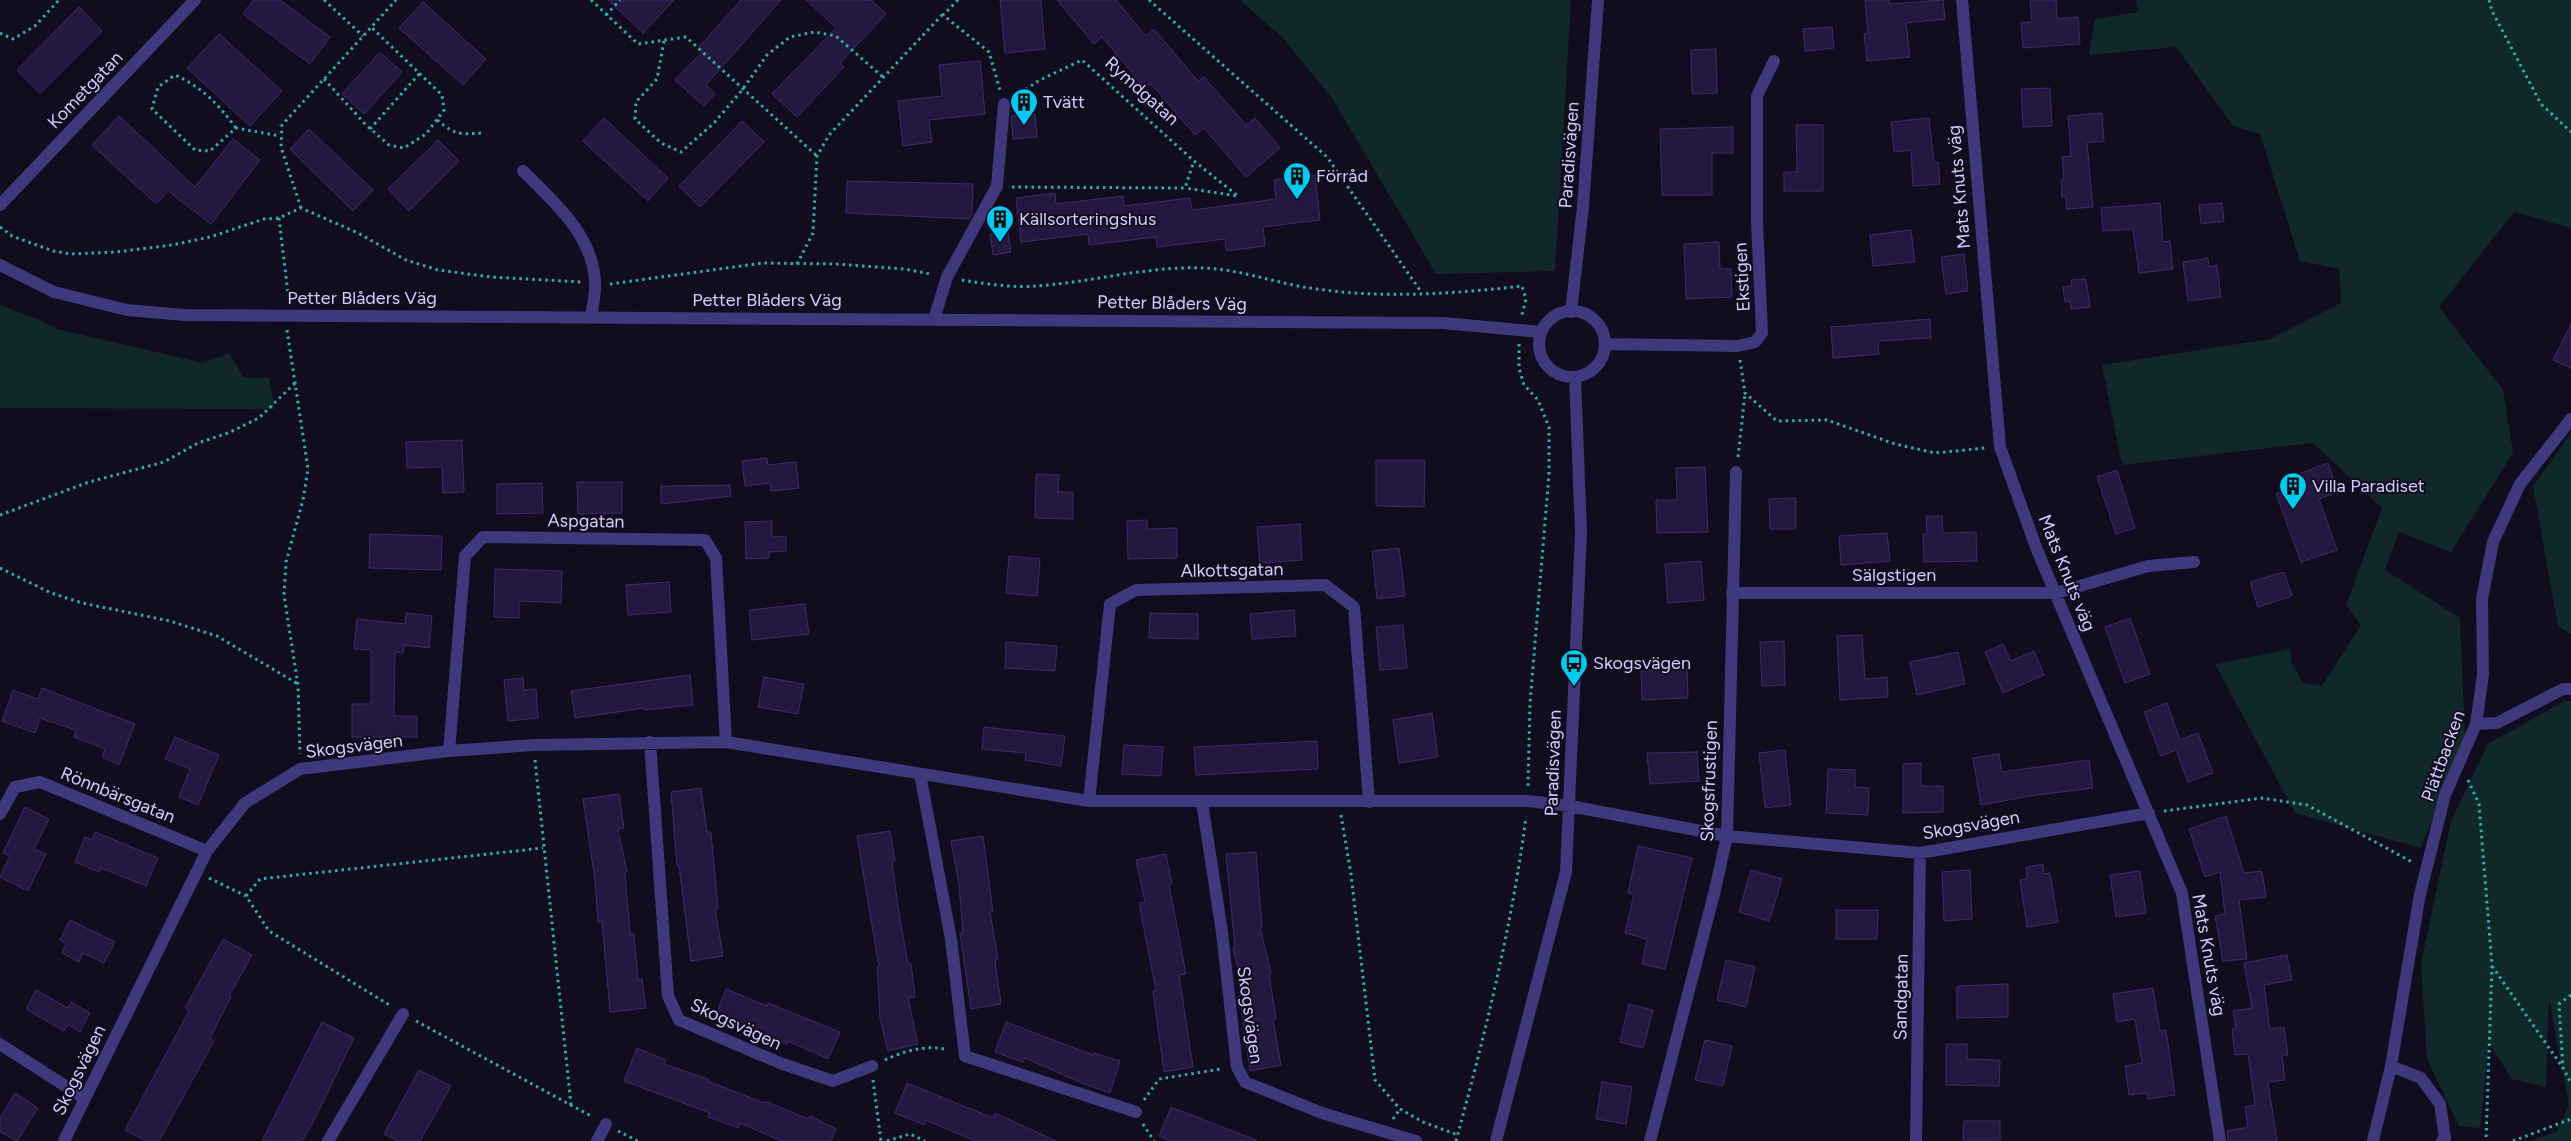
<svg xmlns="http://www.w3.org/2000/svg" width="2571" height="1141" font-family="Figtree,sans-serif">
	<rect width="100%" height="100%" fill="#110d1f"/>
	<!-- green -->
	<path fill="#102829" d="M1240 0H1571L1555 271 1436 274 1332 98 1282 37Z
		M2136 0H2571V228L2514 212 2439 307 2503 390 2513 453 2451 552 2399 532 2385 570 2460 618 2465 737 2421 848 2295 813 2215 664 2290 649 2292 663 2303 683 2322 686 2361 625 2346 605 2382 508 2313 443 2122 465 2102 365 2270 339 2341 303 2339 269 2300 261 2260 134 2233 126 2176 47 2089 55 2095 19 2138 12Z
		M0 305 40 320 57 329 203 363 229 353 244 378H269L275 409 0 408Z
		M2571 433V634L2558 626 2533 486Z
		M2564 701H2571V1141H2530L2556 1132 2569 1106 2549 998 2546 1087 2512 1079 2489 1044 2480 1128 2459 1126 2427 1059 2421 964 2451 821 2488 744Z"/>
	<!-- building -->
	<path fill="#231940" stroke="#3c2b6b" d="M253 0H280L330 37 310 64 243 14Z
		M608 0H674L643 33Z
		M741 0H781L706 85 715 94 704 106 675 80 703 51 699 47Z
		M806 0H871L886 14 840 63 844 67 797 117 772 94 836 28Z
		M1000 0H1041L1045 49 1005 53Z
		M1057 0H1116L1146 36 1154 29 1198 81 1204 77 1246 125 1255 118 1280 148 1246 177 1204 128 1195 135 1151 84 1145 88 1102 37 1094 44Z
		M1865 0H1889V4L1943 0 1945 19 1906 23 1910 57 1867 61 1864 34 1868 33Z
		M2030 0H2056L2057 19 2078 17 2080 44 2023 48 2021 23 2032 22Z
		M423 2 486 59 463 85 399 28Z
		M79 7 102 31 40 93 17 70Z
		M1832 27 1834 48 1805 51 1803 29Z
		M219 34 282 91 250 126 187 68Z
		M1716 49 1717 93 1692 94 1691 50Z
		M380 52 402 72 364 114 342 94Z
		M980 61 985 114 929 120 932 142 903 146 898 101 942 96 939 65Z
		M2050 88 2052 126 2023 127 2021 89Z
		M2102 113 2104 141 2087 143 2093 207 2067 209 2066 197H2062L2061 180 2064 179 2062 157 2071 156 2068 116Z
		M1035 114 1037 137 1013 139 1011 116Z
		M119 116 195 187 233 139 260 160 211 224 168 191 156 204 92 145Z
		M604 118 668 178 648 201 583 141Z
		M1929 118 1934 162H1938L1940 184 1913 186 1911 150 1894 152 1891 122Z
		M742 121 764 142 700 207 679 186Z
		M1796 125H1823V191H1784V172H1797Z
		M1733 127V153H1712V195H1662L1660 129Z
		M309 129 373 190 353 211 290 149Z
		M438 140 459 161 409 211 388 189Z
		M1315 175 1320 220 1263 227 1265 246 1226 251 1225 239 1157 247 1156 237 1089 245 1088 234 1021 242 1016 198 1055 193 1056 204 1123 196 1124 206 1190 198 1192 210 1276 199 1274 180Z
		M847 181 973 184 972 214 969 219 846 213Z
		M2160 203 2163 242 2170 241 2173 269 2139 273 2133 229 2103 231 2101 208Z
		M2222 203 2224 221 2201 224 2199 205Z
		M1911 230 1915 262 1873 266 1870 235Z
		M1008 232 1011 252 993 255 990 234Z
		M1719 242 1720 269H1731L1732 297 1686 299 1684 244Z
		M1964 254 1968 291 1946 294 1941 257Z
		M2208 258 2209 267 2217 265 2221 297 2188 301 2183 262Z
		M2086 279 2090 307 2071 309 2070 301 2065 302 2063 287 2072 286 2071 280Z
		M1930 319 1931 338 1878 341 1879 354 1833 358 1831 327Z
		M2571 324V368L2553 360Z
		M462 440 464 492 443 493 442 467 407 468 406 442Z
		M767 458 768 465 796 462 799 488 771 491 770 483 745 486 742 461Z
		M1376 460H1425L1424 507 1376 506Z
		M2328 463 2338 492 2319 499 2337 550 2301 562 2276 494 2300 485 2296 475Z
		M1705 467 1708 532 1657 533 1656 500H1677L1676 468Z
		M2117 470 2135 528 2116 534 2097 477Z
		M1036 474 1059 475 1058 492H1073V519L1035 518Z
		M577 482H622V513L578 514Z
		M542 483 543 513 497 514V484Z
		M730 485 731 496 661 504V486Z
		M1796 498V529H1770L1769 499Z
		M1926 516H1942L1943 533 1976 532 1977 561 1924 562 1923 534H1927Z
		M1147 520V529L1177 528V558L1128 559 1127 521Z
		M772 521V537L786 536V551L769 552V558L746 559 745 522Z
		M1300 524 1302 560 1260 563 1257 527Z
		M1887 533 1890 561 1841 565 1839 536Z
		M370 534 442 536 441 570 369 568Z
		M1399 548 1405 596 1377 599 1372 551Z
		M1009 556 1040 559 1037 596 1006 593Z
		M1701 561 1704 600 1668 603 1665 564Z
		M495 569 562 571 561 603 519 601V618L494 617Z
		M2284 572 2292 596 2258 607 2250 582Z
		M669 582 671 612 628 615 626 585Z
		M805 604 809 634 752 640 749 610Z
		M1294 610 1296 636 1252 639 1250 614Z
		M406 613 432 616 429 648 404 645 403 653 395 652 394 716H417V737H352V704H371V650L354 649 357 619 405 624Z
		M1150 613 1198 614V639L1149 638Z
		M2130 618 2150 674 2125 683 2105 627Z
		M1403 625 1407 668 1380 670 1376 627Z
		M1862 635 1865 679 1887 677 1888 697 1840 700 1837 636Z
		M1784 641 1785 685 1762 686 1760 642Z
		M1006 642 1057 646 1055 671 1005 668Z
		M2003 644 2011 661 2034 651 2044 675 2003 693 1985 652Z
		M1958 652 1965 684 1917 695 1910 662Z
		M1687 669 1688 698 1642 700 1641 671Z
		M690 675 693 705 645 710V708L575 718 571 691Z
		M764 677 804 684 798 714 758 707Z
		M523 678 524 690 536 689 538 718 508 721 504 680Z
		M42 688 135 724 119 765 102 757 105 749 74 737 76 730 40 718 35 733 2 721 13 690 38 699Z
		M2167 703 2180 740 2198 733 2213 773 2188 782 2176 750 2161 756 2144 712Z
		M1432 713 1438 757 1399 763 1393 720Z
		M984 727 1065 736 1061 766 1025 760 1026 753 982 749Z
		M175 737 219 755 198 805 179 797 190 769 165 759Z
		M1317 741 1318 769 1196 775 1194 747Z
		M1124 745 1163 747 1161 776 1122 774Z
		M1785 750 1791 805 1765 808 1759 753Z
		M1697 752 1699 781 1650 784 1647 753Z
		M1999 754 2002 772 2089 760 2093 788 2036 795 1981 805 1973 758Z
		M1921 763V786H1943V812L1903 813V764Z
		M1828 769 1855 770V787L1869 788 1868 815 1826 813Z
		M701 788 707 832H711L718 909H715L723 956 691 961 679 866H677L671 792Z
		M619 794 624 828 618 829 627 872 625 873 630 934H634L638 980 642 979 646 1008 610 1012 602 921 598 922 595 880 583 799Z
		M25 807 49 819 34 849 46 854 28 891 0 877 10 856 3 853Z
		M2226 816 2244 873 2262 871 2266 897 2239 900 2247 959 2223 961 2215 916 2225 914 2220 872 2205 877 2189 829Z
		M890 831 895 861 892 862 898 907 908 964H911L915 997 908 998 918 1044 888 1051 880 1018 877 967H879L857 836Z
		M95 832 158 858 146 886 101 868 99 872 75 862 85 837 92 840Z
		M983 836 993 912H990L998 959 995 960 1001 1004 971 1009 960 933 963 932 959 885 951 841Z
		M1638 846 1692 858 1665 969 1642 964 1647 939 1625 933 1634 894 1628 893Z
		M1256 852 1262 927H1260L1271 973 1269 974 1276 1019H1273L1281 1065 1250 1071 1239 991 1243 990 1233 948H1235L1226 854Z
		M1166 854 1172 884H1169L1186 974 1179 975 1193 1067 1164 1072 1153 991H1156L1139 903 1145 902 1136 860Z
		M2043 864 2044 874 2050 873 2058 922 2027 927 2020 880 2027 879 2026 867Z
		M1751 870 1782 879 1769 921 1739 912Z
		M1970 870 1972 919 1944 921 1942 872Z
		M2140 871 2146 913 2116 917 2110 875Z
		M1836 910H1878L1877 939H1836Z
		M70 920 115 942 104 963 83 953 79 962 62 953 66 944 60 940Z
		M223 939 252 955 229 996 231 997 210 1038 214 1041 159 1141H146L125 1130 189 1011 185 1008Z
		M2287 955 2292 980 2264 985 2270 1029 2284 1027 2288 1055H2282L2285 1080 2268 1082 2277 1141H2228L2227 1131 2248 1127 2245 1107 2255 1105 2248 1054 2235 1055 2232 1029 2236 1028 2233 1011 2252 1008 2244 963Z
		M1726 960 1755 967 1746 1007 1717 1000Z
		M2008 984V1017L1957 1018V986Z
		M2153 988 2160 1031 2166 1030 2175 1095 2148 1099 2147 1093 2129 1095 2125 1066 2142 1063 2135 1019 2117 1022 2113 994Z
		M726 989 767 1006 768 1003 840 1032 828 1059 788 1041 787 1044 716 1015Z
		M36 990 68 1008 71 1002 90 1013 80 1032 68 1025 64 1031 26 1009Z
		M1629 1004 1653 1010 1643 1048 1620 1042Z
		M322 1022 354 1038 314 1120 302 1141H262Z
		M1006 1022 1093 1055 1094 1053 1120 1061 1110 1093 1084 1084 1025 1058 1023 1062 995 1052Z
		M1705 1040 1732 1046 1723 1086 1695 1080Z
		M1946 1044H1967V1059L2000 1060 1999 1086 1946 1085Z
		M637 1048 666 1060 664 1064 708 1079V1081L764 1103 765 1101 808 1119 810 1116 836 1129 831 1141H781L740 1123 738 1128 708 1117 710 1113 624 1081Z
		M419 1070 451 1086 420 1141H397L384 1134Z
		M1602 1082 1632 1087 1626 1124 1596 1119Z
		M907 1083 993 1118 995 1113 1056 1141H975L926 1120 924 1125 895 1113Z
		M15 1093 38 1108 17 1141 0 1132V1118Z
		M1171 1107 1256 1140V1141H1170L1159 1136Z
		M1964 1121H2000V1140H1963Z"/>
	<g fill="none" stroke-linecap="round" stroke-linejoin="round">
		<!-- path -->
		<path stroke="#2faeae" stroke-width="3" stroke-dasharray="2.5 4" stroke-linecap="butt" d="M324 0 363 36
			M591 0 638 44 686 37 817 156
			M958 0 943 15 989 52 1000 90
			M1149 0 1327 157 1422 293
			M2489 0 2492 11 2541 104 2571 132
			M606 15 620 0
			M0 33 13 39 35 26 59 0
			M664 41 657 79 636 102 635 119 661 143 681 152 714 123 743 89 767 55 790 37 815 32 836 36 884 78
			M324 79 366 125 389 145 404 148 426 134 444 110 442 95 371 27
			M1015 97 1038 81 1082 60 1194 161 1238 196 1185 188
			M437 120C457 136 458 134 483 133
			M236 128C218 104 202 87 175 75L158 87 152 109 195 150 210 151 236 128 280 136
			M370 129 420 73
			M1012 187 1185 188 1194 161
			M301 208 281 147 282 125 396 0
			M279 218 289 302
			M0 227 12 236 53 251 71 254 116 252 172 245 210 237 264 219 279 218 301 208 358 233 406 260 438 270 491 277 581 282
			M797 264 813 233 817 156 829 135 943 14
			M962 280C986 284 1013 288 1037 286 1093 282 1146 266 1203 268 1239 269 1275 283 1310 288 1379 299 1453 294 1522 286L1526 299 1522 315
			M610 284 763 263 835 264 904 269 931 274
			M287 330 308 469 303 500 286 562 284 595 298 685 300 754
			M1519 344V368L1524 385 1538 400 1549 427V474L1530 703 1528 786
			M1740 360 1745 393 1777 421 1827 420 1895 444 1935 453 1985 448
			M1738 457 1745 394
			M0 515 89 482 164 462 198 443 228 433 259 418 295 383
			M0 568 51 593 82 603 170 621 217 636 298 684
			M535 760 571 1105
			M2468 780 2479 804 2492 965 2486 1141
			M2164 811 2262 798 2307 805 2412 862
			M1341 815 1351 874 1375 1080 1400 1109 1423 1122 1458 1135
			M209 878 246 896 269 931 391 1006
			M246 896 260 879 543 848
			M2492 966 2563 1068
			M2571 995 2559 1004 2563 1068 2571 1083
			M416 1021 593 1117
			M885 1060C903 1051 929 1044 948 1050
			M873 1080 881 1141
			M1144 1100 1159 1079 1221 1069
			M1393 1119 1400 1109
			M1143 1124 1154 1141
			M618 1131 638 1141
			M887 1141 910 1134 925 1141
			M1456 1141C1485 1034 1512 926 1526 817
			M2513 1141 2571 1119"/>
		<!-- minor -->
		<path stroke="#3f387d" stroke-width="12" d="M1962 0 2000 447 2037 550 2182 893 2220 1141
			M523 171C554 202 593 235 595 282 596 293 593 305 591 316
			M0 205 195 0
			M0 265 54 292 127 310 184 315 1443 323 1541 332
			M1539 344a33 33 0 1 1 66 0a33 33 0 1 1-66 0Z
			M1571 312 1583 206 1598 0
			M934 319 947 277 997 186 1004 104
			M1605 344 1738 346 1755 342 1762 333 1757 222V96L1774 61
			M1732 593H2056L2148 566 2194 562
			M2476 724 2497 723 2563 689H2571
			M650 742 668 996 679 1020 780 1063 833 1081 872 1066
			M449 751 465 556 483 537 705 540 716 558 726 742
			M920 774 951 939 965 1056 1136 1112
			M1089 801 1110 604 1136 590 1325 585 1354 607 1369 802
			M1202 802 1222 932 1237 1067 1245 1082 1322 1113 1416 1141
			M0 814 15 787 40 782 207 851
			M0 1044 84 1098
			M2391 1066 2421 1078 2440 1104 2445 1138 2442 1141
			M64 1141 207 851 245 803 300 769 449 751 534 745 726 742 1089 801H1528L1570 806 1727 836 1920 853 2149 813
			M328 1141 403 1014
			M597 1141 606 1124
			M1496 1141 1566 872 1581 532 1575 377
			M1650 1141 1715 890 1727 836 1736 472
			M1916 1141 1920 853
			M2373 1141 2391 1066 2420 894 2445 795 2476 724 2483 675 2482 599 2493 542 2520 484 2571 419"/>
	</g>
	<!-- icons -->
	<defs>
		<g id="building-pin" transform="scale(1.4375)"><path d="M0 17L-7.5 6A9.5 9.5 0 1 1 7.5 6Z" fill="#04caf2" stroke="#110d1f"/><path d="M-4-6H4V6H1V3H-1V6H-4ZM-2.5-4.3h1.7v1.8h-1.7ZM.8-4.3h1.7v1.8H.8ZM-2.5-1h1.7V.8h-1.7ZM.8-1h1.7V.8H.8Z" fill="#111"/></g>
		<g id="bus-pin" transform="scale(1.4375)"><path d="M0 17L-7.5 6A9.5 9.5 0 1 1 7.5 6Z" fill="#04caf2" stroke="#110d1f"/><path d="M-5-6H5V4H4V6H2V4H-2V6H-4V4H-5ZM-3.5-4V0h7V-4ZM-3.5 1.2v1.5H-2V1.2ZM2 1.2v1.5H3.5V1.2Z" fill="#111"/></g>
	</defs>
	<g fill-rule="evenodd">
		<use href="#building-pin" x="1024" y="102"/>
		<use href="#building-pin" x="1297" y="176"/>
		<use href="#building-pin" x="1000" y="219"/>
		<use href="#building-pin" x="2293" y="486"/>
		<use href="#bus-pin" x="1574" y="663"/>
	</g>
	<g text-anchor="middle" stroke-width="4" stroke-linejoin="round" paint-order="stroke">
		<!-- street labels -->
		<g font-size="18" fill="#d5cbfe" stroke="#110d1f">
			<text transform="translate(85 90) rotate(-46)" y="6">Kometgatan</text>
			<text transform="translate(1142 91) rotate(42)" y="6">Rymdgatan</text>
			<text transform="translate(1569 155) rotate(-86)" y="6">Paradisvägen</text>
			<text transform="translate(1959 187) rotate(-95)" y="6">Mats Knuts väg</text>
			<text transform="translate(1742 277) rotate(-93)" y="6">Ekstigen</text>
			<text x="362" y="304">Petter Blåders Väg</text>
			<text x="767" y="306">Petter Blåders Väg</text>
			<text transform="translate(1172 303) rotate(1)" y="6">Petter Blåders Väg</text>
			<text transform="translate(586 521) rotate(1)" y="6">Aspgatan</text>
			<text transform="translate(1232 570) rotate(-1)" y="6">Alkottsgatan</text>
			<text transform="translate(2067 573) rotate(68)" y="6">Mats Knuts väg</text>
			<text x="1894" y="581">Sälgstigen</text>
			<text transform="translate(354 746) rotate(-7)" y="6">Skogsvägen</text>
			<text transform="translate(2443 756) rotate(-70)" y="6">Plättbacken</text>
			<text transform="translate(1553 763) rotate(-88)" y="6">Paradisvägen</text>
			<text transform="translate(1709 781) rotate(-88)" y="6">Skogsfrustigen</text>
			<text transform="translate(118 795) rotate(22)" y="6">Rönnbärsgatan</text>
			<text transform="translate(1971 825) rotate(-10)" y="6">Skogsvägen</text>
			<text transform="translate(2209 955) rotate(80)" y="6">Mats Knuts väg</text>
			<text transform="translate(1901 997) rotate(-89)" y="6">Sandgatan</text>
			<text transform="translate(1250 1015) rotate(82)" y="6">Skogsvägen</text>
			<text transform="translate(736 1024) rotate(25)" y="6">Skogsvägen</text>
			<text transform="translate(79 1070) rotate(-64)" y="6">Skogsvägen</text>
		</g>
		<!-- poi labels -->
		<g font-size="18" fill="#d5cbfe" stroke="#110d1f" text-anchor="start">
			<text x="1043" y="108">Tvätt</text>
			<text x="1316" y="182">Förråd</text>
			<text x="1019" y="225">Källsorteringshus</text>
			<text x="2312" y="492">Villa Paradiset</text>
			<text x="1593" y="669">Skogsvägen</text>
		</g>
	</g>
</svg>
